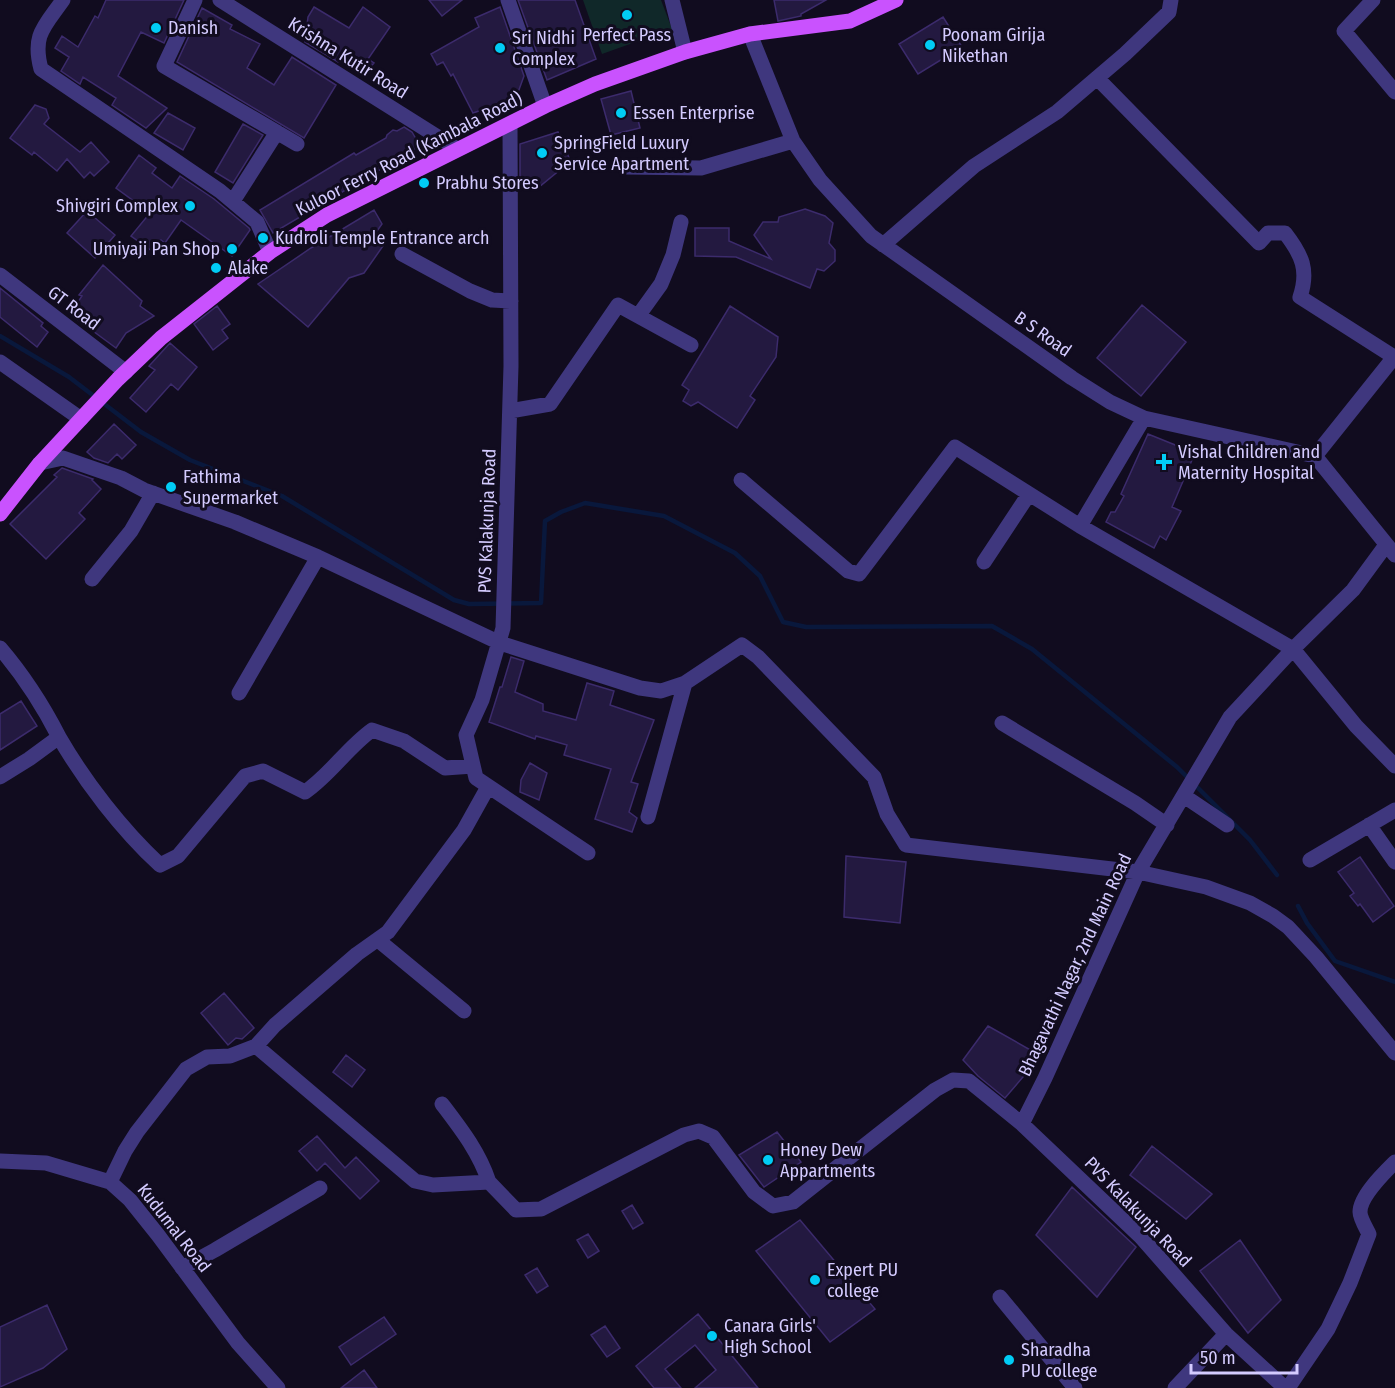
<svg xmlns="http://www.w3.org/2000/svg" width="1395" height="1388" font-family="'Fira Sans Condensed',sans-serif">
	<rect width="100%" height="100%" fill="#110c1f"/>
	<!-- green -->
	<path fill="#102829" d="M583 0H661L672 29 602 54Z"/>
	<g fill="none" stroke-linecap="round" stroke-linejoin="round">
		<!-- stream -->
		<path stroke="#09183c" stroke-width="4.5" d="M0 336 69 377 141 432 190 460 282 496 454 600 469 604 541 603 545 521 561 512 585 503 664 516 735 553 760 576 783 622 806 627 992 626 1032 649 1177 767 1250 840 1277 875
			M1298 906 1307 923 1335 961 1395 982"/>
	</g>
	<!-- building -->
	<path fill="#231940" stroke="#3c2b6c" stroke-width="1.5" d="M106 0H184L164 43 141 32 118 76 167 108 146 128 112 105 116 98 83 77 80 84 61 71 69 57 55 48 62 36 78 47 95 16 98 18Z
		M429 0H462L442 16Z
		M518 0H575L596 59 547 80Z
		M774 0H826L801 14V16L778 21Z
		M314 7 349 28 363 7 390 27 368 59 374 63 364 75 341 55 338 62 305 42 308 17Z
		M500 7 524 76 516 98 473 113 453 74 451 76 443 62 437 65 431 54 479 27 475 18Z
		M202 8 232 25 230 29 260 44 247 68 274 85 292 57 336 85 304 138 177 62Z
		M943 17 962 47 918 74 899 44Z
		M631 91 640 128 611 135 601 99Z
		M35 105 46 109 49 118 44 124 80 152 91 142 109 162 94 176 90 172 84 178 67 159 57 171 34 152 32 155 10 138Z
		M168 113 195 128 183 150 154 133Z
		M243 124 263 135 233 183 215 172Z
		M404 127 412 132 420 146 273 233 260 210 354 153 356 155 386 138 387 135 393 130 397 131Z
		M558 132 570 160 559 164 561 169 539 187 520 177V144Z
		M139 155 156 168 152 173 172 188 180 176 214 199 249 228 250 230 232 256 181 220 165 243 161 240 152 251 131 236 150 213 116 188Z
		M805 209 825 216 833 223 829 243 835 250V261L824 271 817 269 810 288 736 257 695 256V228H729V241L771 259 754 235 763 222H778L779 217Z
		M374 210 382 224 372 238 383 246 364 273 349 278 308 327 258 284 311 248Z
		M87 211 115 235 95 258 67 233Z
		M103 265 142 301 140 306 154 316 126 333 116 348 70 314 82 296 79 295Z
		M0 288 43 323 41 326 48 332 37 347 0 317Z
		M1142 305 1186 342 1141 396 1097 358Z
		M217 306 230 324 222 330 228 338 213 350 194 324Z
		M730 306 778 337 776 357 750 396 755 400 737 428 698 402 691 406 683 401 689 390 682 385Z
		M170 343 197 367 178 390 171 384 146 412 130 398 155 370 149 366Z
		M114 424 136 445 122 459 117 454 108 463 94 458 87 452Z
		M1148 434 1195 453 1172 507 1181 511 1166 540 1160 536 1154 548 1106 522 1111 512H1115L1124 496 1121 494Z
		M62 468 93 479 92 480 101 489 79 513 85 519 46 559 10 524 57 477 54 475Z
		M511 657 524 661 515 692 543 704V711L576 720 587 683 614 691 610 705 654 720 631 782 638 784 629 812 637 818 632 832 595 819 611 769 564 755 567 745 536 736 535 739 489 722 500 687H502Z
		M21 701 37 726 0 750V714Z
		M530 763 547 773 539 800 520 792 521 780Z
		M846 856 906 862 900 923 844 917Z
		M1360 857 1394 906 1373 922 1360 904 1358 906 1350 896 1354 893 1338 872Z
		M224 993 254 1028 242 1039 236 1038 228 1045 201 1013Z
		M988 1026 1041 1056 1005 1098 978 1076 963 1060Z
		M346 1055 365 1070 352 1087 333 1072Z
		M777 1132 801 1162 764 1187 739 1155Z
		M317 1136 345 1168 356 1157 379 1181 360 1199 325 1163 317 1171 299 1151Z
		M1152 1146 1212 1194 1186 1219 1130 1175Z
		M1072 1187 1136 1247 1097 1297 1036 1235Z
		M632 1205 643 1223 633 1229 622 1211Z
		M800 1220 875 1309 830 1342 756 1251Z
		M588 1234 599 1251 588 1258 577 1240Z
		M1240 1240 1281 1300 1248 1333 1200 1271Z
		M537 1268 548 1286 537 1293 525 1275Z
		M47 1305 67 1349 43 1368 0 1387V1327Z
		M698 1314 746 1373 758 1388H695L716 1370 695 1345 665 1369 681 1388H654L636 1366Z
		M384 1317 396 1334 351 1365 339 1347Z
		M605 1326 620 1348 607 1357 591 1335Z
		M364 1370 377 1388H341Z"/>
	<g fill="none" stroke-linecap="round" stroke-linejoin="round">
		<!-- minor -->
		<path stroke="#3f377e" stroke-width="15" d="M63 0C44 27 32 35 41 69L220 191 257 222 270 252
			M195 0 164 66 297 144
			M220 0 457 149
			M508 0 545 106
			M672 0 685 52
			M1373 0 1344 31 1395 92
			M750 34 793 141 820 180 871 236 1072 378 1110 402 1144 418 1315 456 1395 555
			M1097 78 1259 243 1268 233H1285C1302 255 1309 270 1300 297L1394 357
			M510 124 511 366 503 628 482 700 466 735 476 778 588 853
			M626 167 701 168 793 141
			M233 201 277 132
			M883 245 974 166 1057 112 1125 54 1169 12 1171 0
			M402 254 470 291 492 300 511 301
			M0 275 126 372
			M638 316 661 284 673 255 681 222
			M0 362 81 419
			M510 411 550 404 618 305 691 345
			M1315 456 1395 356
			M40 463 63 458 121 478 144 490 235 522 318 557 500 643 640 688 661 691 685 683 742 645 758 657 874 777 887 814 906 845 1138 872 1206 887 1250 903 1273 916 1288 927 1316 957 1395 1053
			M741 480 848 571 859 574 955 447 1080 526 1293 649 1356 726 1395 766
			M1080 526 1144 418
			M984 562 1029 494
			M92 579 131 531 153 493
			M0 648C24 676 42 704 59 737L29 759 0 777
			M239 693 318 557
			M1002 723 1135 803 1167 825
			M59 737C85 782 122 830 160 865L178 856 245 776 263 771 305 792C330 775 347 748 372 730L404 741 445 768 473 766
			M1184 796 1227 825
			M648 817 685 683
			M1369 825 1395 862
			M1310 860 1395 810
			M378 940 464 1011
			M256 1046 415 1181 433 1185 489 1182 516 1210 541 1209 684 1135 699 1131 713 1137 754 1192 773 1206 793 1202 935 1090 953 1080 969 1081 1022 1124 1141 1237 1226 1334 1285 1388
			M442 1104C461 1129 479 1152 489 1182
			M1022 1124 1045 1078 1138 872 1230 717 1293 649 1353 590 1386 545
			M0 1161 46 1163 110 1182 130 1200 158 1235 238 1343 278 1388
			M110 1182 125 1151 137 1132 186 1069 207 1057 230 1056 256 1046 275 1025 357 954 388 932 464 830 488 787
			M182 1268 215 1250 320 1188
			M1000 1297 1075 1388
			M1175 1388 1226 1334
			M1288 1388 1328 1329 1350 1283 1369 1234C1366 1228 1360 1218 1360 1212 1360 1196 1384 1173 1395 1162"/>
		<!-- major -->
		<path stroke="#c952fe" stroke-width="15" d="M0 514 40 463 118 379 161 338 270 252 327 215 545 106 595 84 685 52 750 34 850 21 896 0"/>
	</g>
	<!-- markers -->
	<g fill="#01ccf5" stroke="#110c1f" stroke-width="2">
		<circle cx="627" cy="15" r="6"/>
		<circle cx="156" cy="28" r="6"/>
		<circle cx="930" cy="45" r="6"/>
		<circle cx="500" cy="48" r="6"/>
		<circle cx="621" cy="113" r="6"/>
		<circle cx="542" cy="153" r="6"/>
		<circle cx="424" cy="183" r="6"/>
		<circle cx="190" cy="206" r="6"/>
		<circle cx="263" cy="238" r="6"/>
		<circle cx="232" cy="249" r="6"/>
		<circle cx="216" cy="268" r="6"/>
		<path d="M1161 453h6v6h6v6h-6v6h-6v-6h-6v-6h6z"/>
		<circle cx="171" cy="487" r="6"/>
		<circle cx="768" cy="1160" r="6"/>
		<circle cx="815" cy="1280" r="6"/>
		<circle cx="712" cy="1336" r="6"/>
		<circle cx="1009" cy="1360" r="6"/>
	</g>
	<g text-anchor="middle" stroke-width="6" stroke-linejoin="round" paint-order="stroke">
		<!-- poi labels -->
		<g font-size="18" fill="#d4cbff" stroke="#110c1f" text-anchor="start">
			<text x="168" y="34">Danish</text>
			<text x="627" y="41" text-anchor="middle">Perfect Pass</text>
			<text x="942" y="41">Poonam Girija<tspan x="942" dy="21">Nikethan</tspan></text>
			<text x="512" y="44">Sri Nidhi<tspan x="512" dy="21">Complex</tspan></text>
			<text x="633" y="119">Essen Enterprise</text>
			<text x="554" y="149">SpringField Luxury<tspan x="554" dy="21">Service Apartment</tspan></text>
			<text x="436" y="189">Prabhu Stores</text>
			<text x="178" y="212" text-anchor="end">Shivgiri Complex</text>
			<text x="275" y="244">Kudroli Temple Entrance arch</text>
			<text x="220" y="255" text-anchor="end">Umiyaji Pan Shop</text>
			<text x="228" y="274">Alake</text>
			<text x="1178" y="458">Vishal Children and<tspan x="1178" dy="21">Maternity Hospital</tspan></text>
			<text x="183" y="483">Fathima<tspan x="183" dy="21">Supermarket</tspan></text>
			<text x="780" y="1156">Honey Dew<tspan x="780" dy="21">Appartments</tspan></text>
			<text x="827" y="1276">Expert PU<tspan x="827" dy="21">college</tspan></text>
			<text x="724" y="1332">Canara Girls'<tspan x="724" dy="21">High School</tspan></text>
			<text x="1021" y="1356">Sharadha<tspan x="1021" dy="21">PU college</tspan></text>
		</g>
		<!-- street labels -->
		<g font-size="18" fill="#d4cbff" stroke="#110c1f">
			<text transform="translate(348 58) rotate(32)" y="6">Krishna Kutir Road</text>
			<text transform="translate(409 154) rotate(-27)" y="6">Kuloor Ferry Road (Kambala Road)</text>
			<text transform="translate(74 308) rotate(37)" y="6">GT Road</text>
			<text transform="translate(1043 334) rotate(35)" y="6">B S Road</text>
			<text transform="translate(487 521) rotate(-88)" y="6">PVS Kalakunja Road</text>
			<text transform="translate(1075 965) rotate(-65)" y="6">Bhagavathi Nagar, 2nd Main Road</text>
			<text transform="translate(1138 1212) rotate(46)" y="6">PVS Kalakunja Road</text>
			<text transform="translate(174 1228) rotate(52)" y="6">Kudumal Road</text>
		</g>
	</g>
	<!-- scale -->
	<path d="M1191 1364v9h106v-9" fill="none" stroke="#d4cbff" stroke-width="3"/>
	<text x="1200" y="1364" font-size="18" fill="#d4cbff" stroke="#110c1f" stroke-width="4.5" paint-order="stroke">50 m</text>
</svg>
